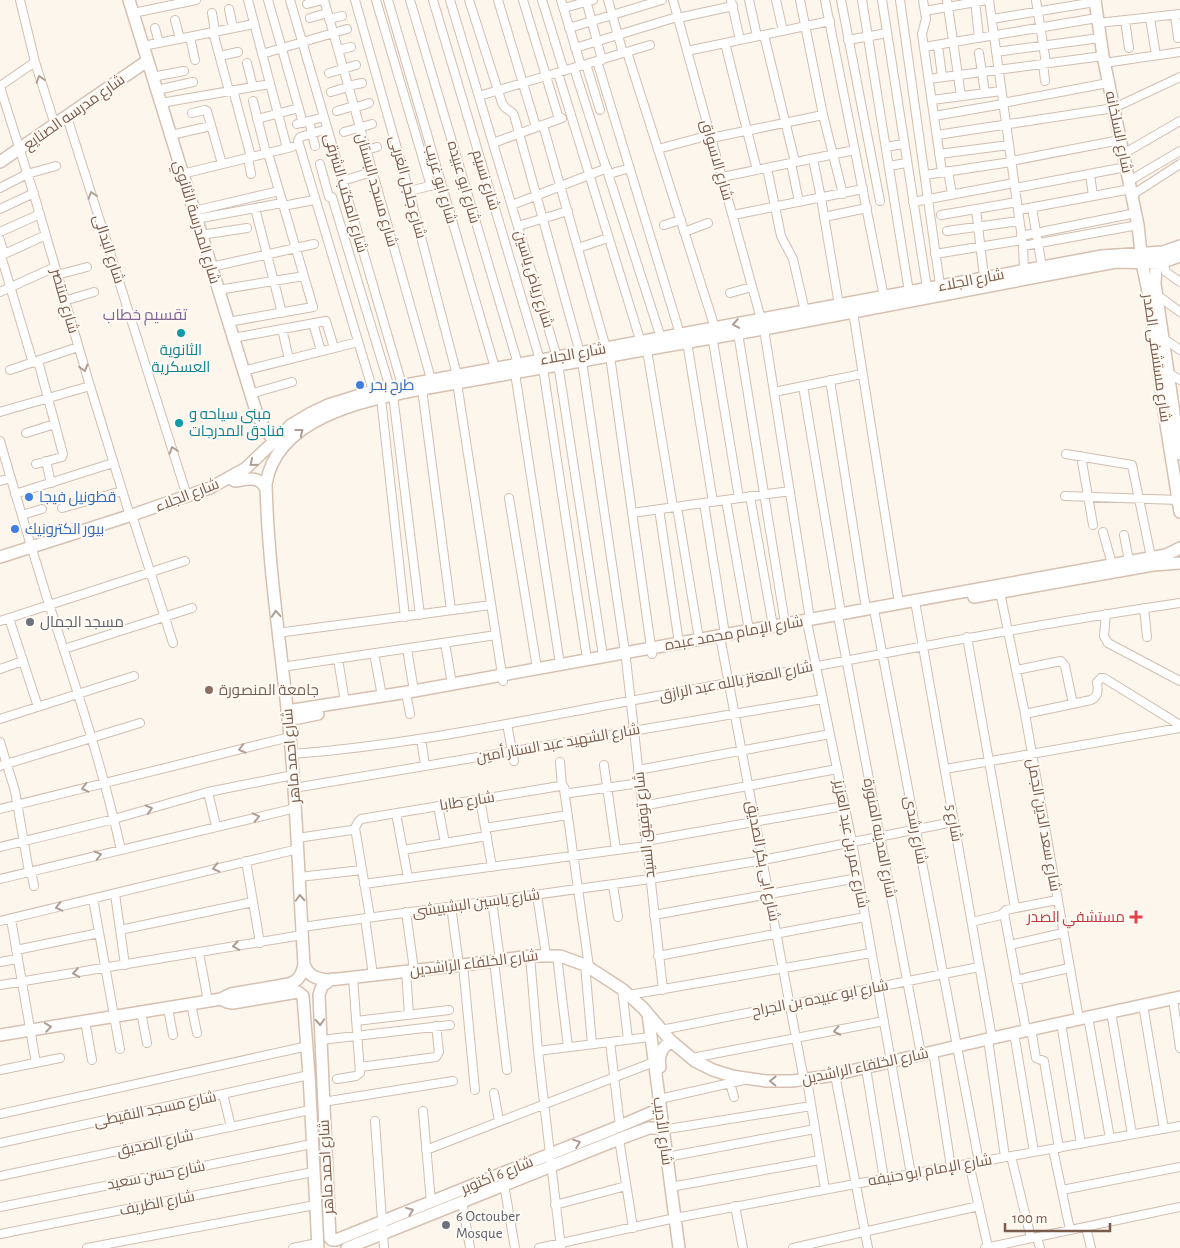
<svg xmlns="http://www.w3.org/2000/svg" width="1180" height="1248" font-family="'Alegreya Sans',Cairo,sans-serif">
	<rect width="100%" height="100%" fill="#fdf6ec"/>
	<g fill="none" stroke-linecap="round" stroke-linejoin="round">
		<!-- street casing -->
		<g stroke="#d1beb0" stroke-width="10">
			<path id="street" d="M20 0 35 62 55 125
				M248 0 287 148
				M268 0 303 123
				M290 0 402 385
				M324 0 431 379
				M355 0 409 191 457 375
				M376 0 431 186
				M388 0 495 368
				M410 0 518 364
				M433 0 540 360
				M450 0 557 357 603 656
				M469 0 502 103C504 109 511 110 514 115L580 353
				M498 0 536 127
				M523 0 559 119
				M542 0 564 71
				M561 0 581 66
				M586 0 602 60
				M608 0 623 53
				M673 0 761 319
				M731 0 740 40
				M749 0 757 36
				M776 0 783 31
				M800 0 823 115 843 194
				M825 0 884 297
				M841 0 880 201
				M862 0 909 292
				M882 0 927 288
				M900 0 940 285
				M923 0 926 19 922 34 942 172
				M947 0 961 96
				M975 0 979 38
				M989 0 1023 246 1024 270
				M1036 0 1046 63
				M307 4 322 0
				M564 8 593 0
				M229 9 233 28
				M925 11 987 0
				M133 13 196 0
				M212 13 215 31
				M1175 15 1178 38
				M310 18 327 13
				M678 18 733 6
				M1150 18 1155 49
				M329 19 342 16
				M992 19 1095 2
				M175 20 180 39
				M1125 20 1129 48
				M1098 23 1180 14
				M155 28 159 43
				M569 28 662 0
				M213 32 229 91
				M764 35 795 162
				M190 37 195 60
				M848 40 887 33
				M725 43 757 170
				M938 45 942 77
				M143 46 254 24
				M924 47 1097 18
				M575 48 677 17
				M338 50 351 47
				M687 51 830 21
				M627 52 715 328
				M996 52 1100 38
				M979 53 985 93
				M262 54 347 29
				M220 56 238 52
				M597 61 680 334
				M247 63 253 87
				M1043 63 1045 81
				M1104 63 1180 52
				M586 64 600 110
				M574 68 661 338
				M329 73 356 65
				M558 73 642 346
				M152 77 184 71
				M929 79 1103 56
				M0 86 35 62
				M348 86 362 83
				M0 87 35 198 90 386 130 516
				M157 90 193 82
				M233 90 251 157
				M331 92 348 87
				M479 96 650 45
				M932 100 1001 91
				M253 101 266 153
				M161 103 270 84
				M1003 103 1108 83
				M354 108 369 103
				M337 111 354 106
				M192 113 205 110 207 111 222 164
				M934 116 1003 104
				M67 117 187 496
				M257 119 299 108
				M309 121 315 146
				M297 124 324 117
				M543 125 606 348
				M327 129 300 137 298 141 373 391
				M344 132 372 124
				M171 135 211 126
				M937 135 1114 108 1180 77
				M711 138 823 115
				M493 143 562 118
				M886 147 903 144
				M658 149 710 135
				M366 150 377 147
				M939 154 1009 145
				M1123 154 1180 121
				M248 158 251 174
				M813 159 821 198 839 305
				M1011 161 1120 140
				M791 163 799 202
				M320 164 329 197
				M889 166 906 163
				M767 168 781 236 793 259 805 311
				M948 171 952 194
				M182 174 292 147
				M609 174 630 168
				M1090 174 1093 196
				M925 175 1011 162
				M722 177 855 150
				M342 181 372 172
				M1129 181 1180 151
				M0 188 27 174 56 166
				M1015 188 1126 167
				M409 191 434 185
				M1132 195 1180 164
				M332 197 390 388
				M913 202 1014 183
				M512 205 607 168
				M283 206 314 200
				M255 208 282 313
				M1032 208 1042 267
				M0 209 34 193
				M976 209 984 277
				M1018 210 1131 189
				M194 211 279 191
				M733 215 863 189
				M941 215 1017 202
				M824 217 867 208
				M196 219 282 203
				M664 225 681 220
				M518 226 568 211
				M947 231 1019 221
				M0 232 40 214
				M684 232 708 223
				M201 235 247 228
				M1021 236 1136 213
				M0 240 4 254
				M1023 246 1138 225
				M578 248 608 238
				M935 254 1022 240
				M0 256 46 235
				M1 256 33 363
				M1163 262 1166 272 1180 282
				M211 267 314 244
				M57 275 87 267
				M218 290 304 276
				M0 292 55 267
				M730 293 752 287
				M1157 295 1180 312
				M64 301 94 292
				M853 312 899 603
				M228 322 313 307 268 153
				M313 323 321 351
				M282 329 289 359
				M764 329 810 619
				M738 333 785 623
				M712 335 739 498
				M233 338 326 321 334 348
				M1163 338 1180 350
				M687 342 713 502
				M647 350 673 507
				M610 356 652 654
				M582 361 626 659 663 990
				M543 368 587 659
				M10 370 78 347
				M243 371 358 342
				M1167 372 1180 380
				M515 373 560 664
				M830 380 866 609
				M457 383 503 681
				M803 386 841 613
				M422 389 451 610
				M774 392 862 374
				M250 394 292 382
				M393 395 420 615
				M381 398 405 617
				M0 412 90 386
				M26 433 55 424
				M0 441C15 493 31 546 47 598 74 681 102 764 121 850
				M1066 454 1132 465 1151 557
				M1081 456 1093 525
				M46 461 51 483
				M36 464 62 457 63 454 38 361
				M0 481 11 478
				M15 494 113 463
				M750 496 773 626
				M1065 496 1178 500
				M509 498 537 668
				M726 500 749 630
				M704 503 725 634
				M677 507 699 639
				M62 508 122 491
				M659 509 679 643
				M632 513 790 491
				M22 515 42 509
				M132 515 173 643
				M1103 532 1112 564
				M1124 535 1129 561
				M1000 592 1025 714 1079 1019
				M916 607 992 1038
				M1144 608 1147 637
				M1106 614 1104 636 1108 643 1180 681
				M875 615 979 1162
				M9 618 38 707
				M0 621 185 561
				M839 621 921 1054
				M808 627 852 842 911 1174
				M277 633 491 605
				M967 637 1015 908
				M721 642 804 1080
				M445 643 452 684
				M64 649 192 608
				M407 649 414 691
				M374 653 382 696
				M338 659 345 702
				M282 667 496 635
				M0 669 23 661
				M1016 670 1061 661 1065 666 1073 704
				M407 698 410 714
				M1025 714 1091 700C1099 696 1098 690 1097 682L1101 678H1104L1180 725
				M0 719 134 676
				M507 724 514 761
				M421 739 425 765
				M0 742 15 791 29 872
				M291 754C400 746 506 724 613 704 802 670 990 631 1180 603
				M560 762 562 786
				M604 765 616 850
				M0 766 140 723
				M945 769 1180 728
				M638 770 830 734
				M294 788 823 699
				M564 789 589 967
				M208 792 216 826
				M480 799 492 867
				M438 806 445 843
				M642 806 837 769
				M0 809 290 737
				M396 813 408 878
				M355 828 370 917
				M485 828 568 815
				M297 838 352 830 355 828 358 822 361 819 560 786 564 787 566 792 570 793 640 783
				M646 841 844 806
				M0 847 114 819 208 792 293 775
				M403 850 487 836
				M246 861 260 943
				M31 871 34 886
				M299 877 362 870
				M0 879 296 808
				M364 884 646 846
				M613 885 618 917
				M115 894 125 965
				M537 895 546 955
				M93 899 120 1049
				M492 901 500 960
				M451 906 459 965
				M406 912 414 970
				M1004 913 1026 1030
				M654 915 858 878
				M365 918 373 975
				M11 919 36 1063
				M0 921 298 849
				M972 922 1001 915 1006 910 1057 900
				M302 927 650 879 763 860 953 822
				M120 930 253 902
				M1010 945 1063 933
				M16 950 99 933
				M199 953 208 1001
				M530 956 538 1051 561 1248
				M557 956 568 1047
				M658 956 865 917
				M494 961 507 1070
				M0 962 17 959
				M463 965 475 1090
				M585 965 592 1044
				M406 971 409 1015
				M1016 980 1069 968
				M0 985 302 935
				M622 989 628 1039
				M629 995 871 953
				M1173 999 1180 1048
				M191 1004 197 1033
				M1143 1005 1164 1129
				M168 1008 173 1035
				M141 1012 147 1043
				M1111 1012 1132 1134
				M1088 1017 1110 1138
				M85 1021 92 1060
				M356 1021 449 1010
				M1061 1023 1081 1144
				M1031 1029 1036 1058 1044 1061 1059 1148
				M661 1030 979 967
				M1014 1033 1034 1152
				M988 1039 1005 1157
				M321 1040 450 1025
				M610 1042 620 1126
				M538 1051 650 1037
				M933 1051 951 1167
				M692 1058 884 1021
				M360 1067 436 1057 439 1052 436 1026
				M866 1068 884 1179
				M0 1070 60 1058
				M835 1075 868 1248
				M337 1079 356 1076 360 1073 353 977
				M807 1080 825 1189
				M730 1083 734 1097
				M494 1093 499 1121
				M223 1094 231 1127
				M664 1098 744 1080
				M323 1102 453 1081
				M423 1111 431 1202
				M0 1114 308 1046
				M375 1121 384 1248
				M668 1129 811 1106
				M619 1139 633 1228
				M0 1143 309 1075
				M1053 1149 1070 1230
				M426 1150 654 1062
				M672 1156 815 1129
				M1011 1156 1031 1238
				M969 1163 988 1247
				M502 1173 515 1248
				M0 1176 310 1110
				M676 1186 820 1160
				M1062 1190 1180 1167
				M462 1201 470 1248
				M555 1205 626 1186
				M735 1206 743 1248
				M0 1207 312 1144
				M681 1217 855 1184 1180 1126
				M1086 1227 1091 1248
				M0 1234 313 1172
				M1037 1237 1040 1248
				M87 1248 315 1205
				M293 1248 317 1243
				M539 1248 675 1218
				M793 1248 979 1206
				M985 1248 1180 1207"/>
		</g>
		<!-- secondary casing -->
		<g stroke="#d6c0b0" stroke-width="14">
			<path id="secondary" d="M129 0 256 411 264 428 274 441
				M1095 0 1103 56 1138 225 1142 263 1149 296 1165 418 1180 512
				M0 162 147 61
				M1160 263 1156 269 1155 284 1180 454
				M230 478 235 481C248 479 259 475 266 489
				M0 557 132 515 210 488 246 468 291 425 311 413 328 405 373 391 1102 256 1163 252 1180 246
				M974 597 1153 565 1180 563
				M287 711 414 691 1166 555 1180 548
				M288 720 318 714
				M304 964C308 976 316 979 329 980L463 965 530 956H560L585 965 622 989 643 1008 671 1041 695 1061 713 1070 732 1076 766 1081H792L829 1076 988 1039 1180 997
				M332 979 322 986 319 995 330 1238 332 1240H336L620 1126 655 1111 660 1106
				M221 999 227 1002 233 1003 298 992 303 996 309 1075 318 1248
				M648 1014 679 1248
				M0 1035 221 999 231 994 289 984C299 981 302 974 304 964 299 888 297 813 290 737 282 653 268 569 266 484 277 416 367 400 422 389L764 329 1105 264 1116 262 1160 263 1180 256
				M660 1067C658 1056 661 1048 671 1041
				M347 1248 619 1139 649 1128H662"/>
		</g>
		<!-- street -->
		<use href="#street" stroke="#fff" stroke-width="8"/>
		<!-- secondary -->
		<use href="#secondary" stroke="#fff" stroke-width="11"/>
	</g>
	<!-- one-way arrows -->
	<defs><path id="oneway-chevron" d="M-2-3.5L2.5 0L-2 3.5" fill="none" stroke-width="1.6" stroke-linecap="round" stroke-linejoin="round" transform="scale(1.25)"/></defs>
	<g stroke="#af9d94">
		<use href="#oneway-chevron" transform="translate(40 79) rotate(-108)"/>
		<use href="#oneway-chevron" transform="translate(92 195) rotate(-108)"/>
		<use href="#oneway-chevron" transform="translate(736 324) rotate(170)"/>
		<use href="#oneway-chevron" transform="translate(84 368) rotate(74)"/>
		<use href="#oneway-chevron" transform="translate(300 432) rotate(-38)"/>
		<use href="#oneway-chevron" transform="translate(173 450) rotate(-108)"/>
		<use href="#oneway-chevron" transform="translate(253 463) rotate(140)"/>
		<use href="#oneway-chevron" transform="translate(276 614) rotate(-94)"/>
		<use href="#oneway-chevron" transform="translate(242 749) rotate(166)"/>
		<use href="#oneway-chevron" transform="translate(85 788) rotate(166)"/>
		<use href="#oneway-chevron" transform="translate(149 809) rotate(-16)"/>
		<use href="#oneway-chevron" transform="translate(256 817) rotate(-13)"/>
		<use href="#oneway-chevron" transform="translate(98 855) rotate(-14)"/>
		<use href="#oneway-chevron" transform="translate(216 868) rotate(166)"/>
		<use href="#oneway-chevron" transform="translate(300 898) rotate(-93)"/>
		<use href="#oneway-chevron" transform="translate(59 907) rotate(166)"/>
		<use href="#oneway-chevron" transform="translate(236 946) rotate(171)"/>
		<use href="#oneway-chevron" transform="translate(76 973) rotate(171)"/>
		<use href="#oneway-chevron" transform="translate(320 1022) rotate(87)"/>
		<use href="#oneway-chevron" transform="translate(48 1027) rotate(-9)"/>
		<use href="#oneway-chevron" transform="translate(837 1031) rotate(168)"/>
		<use href="#oneway-chevron" transform="translate(773 1081) rotate(-179)"/>
		<use href="#oneway-chevron" transform="translate(577 1143) rotate(-21)"/>
		<use href="#oneway-chevron" transform="translate(410 1211) rotate(-22)"/>
	</g>
	<!-- markers -->
	<g fill="#0f9aa8" stroke="#fffaf3" stroke-width="2">
		<circle cx="181" cy="333" r="5"/>
		<circle cx="179" cy="423" r="5"/>
	</g>
	<g fill="#3f7fe0" stroke="#fffaf3" stroke-width="2">
		<circle cx="360" cy="385" r="5"/>
		<circle cx="29" cy="497" r="5"/>
		<circle cx="15" cy="529" r="5"/>
	</g>
	<g fill="#6b7280" stroke="#fffaf3" stroke-width="2">
		<circle cx="30" cy="622" r="5"/>
		<circle cx="446" cy="1225" r="5"/>
	</g>
	<circle fill="#8d6e63" stroke="#fffaf3" stroke-width="2" cx="209" cy="690" r="5"/>
	<path fill="#e0444e" stroke="#fffaf3" stroke-width="2" d="M1133.5 909.5h5v5h5v5h-5v5h-5v-5h-5v-5h5z"/>
	<g text-anchor="middle" stroke-width="4" stroke-linejoin="round" paint-order="stroke">
		<!-- street labels -->
		<g font-size="15" fill="#7a5c4d" stroke="#fffaf3">
			<text transform="translate(74 112) rotate(-35)" y="5">شارع مدرسه الصنايع</text>
			<text transform="translate(1119 132) rotate(78)" y="5">شارع السلخانه</text>
			<text transform="translate(717 160) rotate(74)" y="5">شارع الاسواق</text>
			<text transform="translate(486 180) rotate(73)" y="5">شارع نسيم</text>
			<text transform="translate(464 182) rotate(74)" y="5">شارع ابو عبيده</text>
			<text transform="translate(441 184) rotate(74)" y="5">شارع ابو غريب</text>
			<text transform="translate(408 187) rotate(75)" y="5">شارع جلجل الغربى</text>
			<text transform="translate(377 190) rotate(74)" y="5">شارع مسجد البستان</text>
			<text transform="translate(346 193) rotate(74)" y="5">شارع المكتب الشرقى</text>
			<text transform="translate(197 222) rotate(73)" y="5">شارع المدرسة الثانوي</text>
			<text transform="translate(109 249) rotate(72)" y="5">شارع البدالى</text>
			<text transform="translate(534 279) rotate(73)" y="5">شارع رياض ياسين</text>
			<text transform="translate(971 280) rotate(-11)" y="5">شارع الجلاء</text>
			<text transform="translate(65 301) rotate(74)" y="5">شارع منتصر</text>
			<text transform="translate(573 354) rotate(-10)" y="5">شارع الجلاء</text>
			<text transform="translate(1157 358) rotate(82)" y="5">شارع مستشفى الصدر</text>
			<text transform="translate(187 495) rotate(-21)" y="5">شارع الجلاء</text>
			<text transform="translate(734 633) rotate(-10)" y="5">شارع الإمام محمد عبده</text>
			<text transform="translate(736 681) rotate(-11)" y="5">شارع المعتز بالله عبد الرازق</text>
			<text transform="translate(558 743) rotate(-10)" y="5">شارع الشهيد عبد الستار أمين</text>
			<text transform="translate(291 756) rotate(-95)" y="5">شارع احمد ماهر</text>
			<text transform="translate(467 801) rotate(-9)" y="5">شارع طابا</text>
			<text transform="translate(954 823) rotate(80)" y="5">شارع 5</text>
			<text transform="translate(644 825) rotate(-96)" y="5">شارع توفيق السيد</text>
			<text transform="translate(1044 825) rotate(80)" y="5">شارع سعد الدين الجمل</text>
			<text transform="translate(916 830) rotate(79)" y="5">شارع رشدى</text>
			<text transform="translate(880 838) rotate(79)" y="5">شارع المدينه المنورة</text>
			<text transform="translate(851 844) rotate(79)" y="5">شارع عمر بن عبد العزيز</text>
			<text transform="translate(763 861) rotate(79)" y="5">شارع ابى بكر الصديق</text>
			<text transform="translate(476 903) rotate(-8)" y="5">شارع ياسين البشبيشى</text>
			<text transform="translate(474 963) rotate(-7)" y="5">شارع الخلفاء الراشدين</text>
			<text transform="translate(820 998) rotate(-11)" y="5">شارع ابو عبيده بن الجراح</text>
			<text transform="translate(865 1066) rotate(-12)" y="5">شارع الخلفاء الراشدين</text>
			<text transform="translate(155 1109) rotate(-12)" y="5">شارع مسجد النقيطى</text>
			<text transform="translate(663 1131) rotate(82)" y="5">شارع الأديب</text>
			<text transform="translate(155 1143) rotate(-12)" y="5">شارع الصديق</text>
			<text transform="translate(326 1167) rotate(-93)" y="5">شارع احمد ماهر</text>
			<text transform="translate(930 1170) rotate(-10)" y="5">شارع الإمام ابو حنيفه</text>
			<text transform="translate(156 1175) rotate(-11)" y="5">شارع حسن سعيد</text>
			<text transform="translate(497 1175) rotate(-22)" y="5">شارع 6 أكتوبر</text>
			<text transform="translate(157 1203) rotate(-11)" y="5">شارع الظريف</text>
		</g>
		<!-- culture labels -->
		<g font-size="15" fill="#0d838f" stroke="#fffaf3">
			<text x="181" y="355">الثانوية<tspan x="181" dy="17">العسكرية</tspan></text>
			<text x="189" y="419" text-anchor="start">مبنى سياحه و<tspan x="189" dy="17">فنادق المدرجات</tspan></text>
		</g>
		<!-- shop labels -->
		<g font-size="15" fill="#366cbe" stroke="#fffaf3" text-anchor="start">
			<text x="370" y="390">طرح بحر</text>
			<text x="39" y="502">قطونيل فيجا</text>
			<text x="25" y="534">بيور الكترونيك</text>
		</g>
		<!-- worship labels -->
		<g font-size="15" fill="#5b616d" stroke="#fffaf3" text-anchor="start">
			<text x="40" y="627">مسجد الجمال</text>
			<text x="456" y="1221">6 Octouber<tspan x="456" dy="17">Mosque</tspan></text>
		</g>
		<!-- education labels -->
		<g font-size="15" fill="#785e54" stroke="#fffaf3" text-anchor="start">
			<text x="219" y="695">جامعة المنصورة</text>
		</g>
		<!-- health labels -->
		<g font-size="15" fill="#be3a42" stroke="#fffaf3" text-anchor="end">
			<text x="1125" y="922">مستشفي الصدر</text>
		</g>
		<!-- neighbourhood labels -->
		<g font-size="16" fill="#846695" stroke="#fffaf3">
			<text x="145" y="320">تقسيم خطاب</text>
		</g>
	</g>
	<!-- scale -->
	<path d="M1005 1223v8h105v-8" fill="none" stroke="#7a5c4d" stroke-width="2.5"/>
	<text x="1012" y="1223" font-size="15" fill="#7a5c4d" stroke="#fffaf3" stroke-width="4" paint-order="stroke">100 m</text>
</svg>
